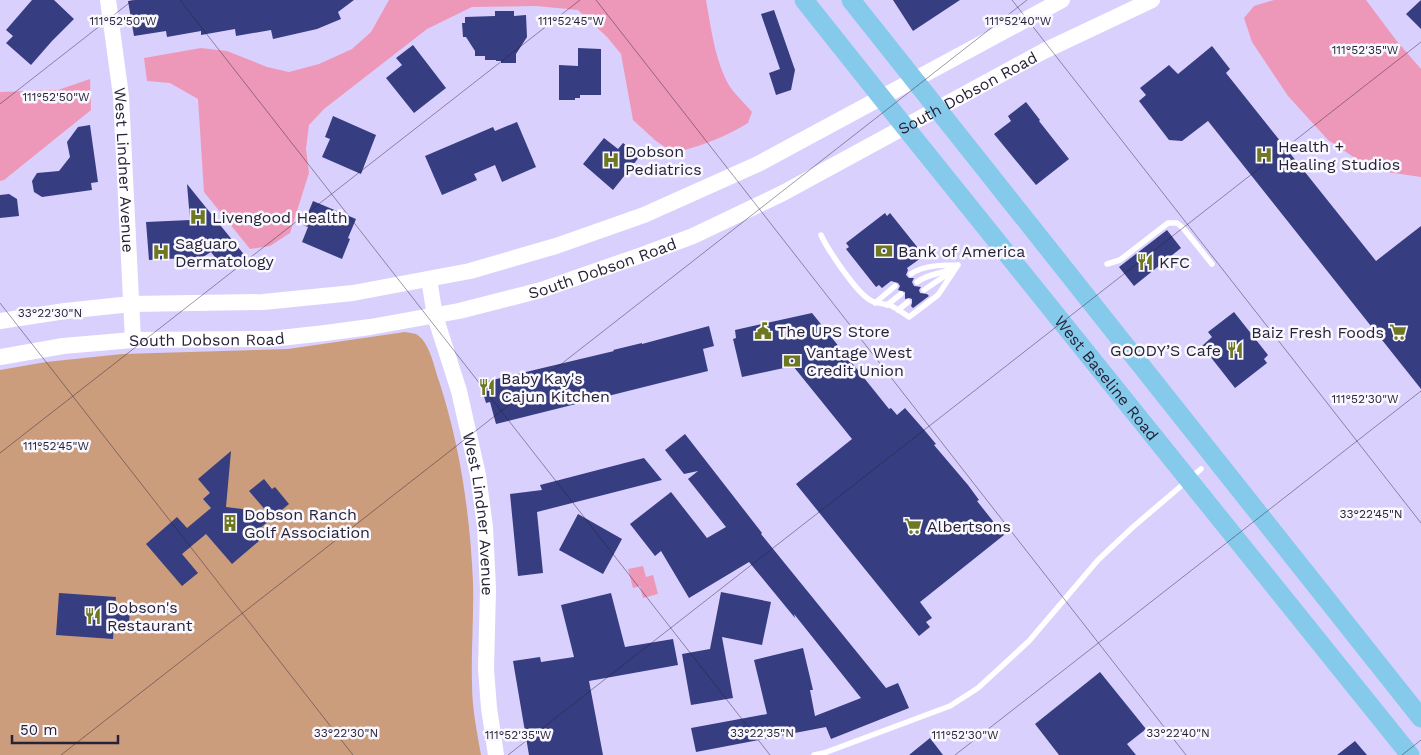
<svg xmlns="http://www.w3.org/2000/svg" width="1421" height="755" font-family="'Work Sans',sans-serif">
	<rect width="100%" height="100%" fill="#dad0fe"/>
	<!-- green -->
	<path fill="#cb9d7d" d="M405 332C409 333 413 333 416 334 430 342 434 367 439 381 460 445 470 514 473 582 474 616 471 650 472 684 472 708 477 732 481 755H0V370L46 362 122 354 288 349Z"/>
	<!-- water -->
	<path fill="#ee98b9" d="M389 0H706C711 28 716 68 733 91 739 98 746 105 752 112L748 123C724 138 700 146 674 153L656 141 633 120 621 54 607 37 578 10 536 6 472 7 427 29 324 109 309 125 306 149 309 173 290 233 270 246 250 249 204 192 198 99 170 83 147 81 144 58 201 48 227 51 267 67 289 72 319 64 352 49 371 32Z
		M1274 0H1366L1396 40 1421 69V177L1373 170 1328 140 1288 96 1252 42 1244 18 1254 6Z
		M90 79 91 110 4 180 0 181V92L58 90Z
		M643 566 646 577 653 575 658 594 643 598 640 586 633 588 628 569Z"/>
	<!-- building -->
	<path fill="#363d80" d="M32 0H54L74 19 52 41 31 65 6 43 13 36 6 30Z
		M135 0H354L338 12 341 19 317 29 273 39 271 30 236 36 235 29 201 35V31L167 37 166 31 134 36 128 1Z
		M893 0H960L913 31Z
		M1421 0V29L1406 14Z
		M774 10 795 70 791 90 776 95 769 73 780 69 761 14Z
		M495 11H514V16L526 15 527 37 516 54V63H501V61H496V60H485V56H475V51L466 37H463L462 23H465V17L495 16Z
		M413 45 446 88 414 113 386 78 402 65 396 58Z
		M1212 46 1230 69 1226 73 1376 261 1421 226V389L1208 121 1182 141 1169 140 1139 101 1146 95 1140 88 1169 65 1178 74Z
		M578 48 601 49V95H580V98H575V100H559V65L578 66Z
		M1026 102 1040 120 1039 121 1069 159 1036 185 994 134 1011 121 1008 116Z
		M333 116 376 135 361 174 322 157 330 139 325 137Z
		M517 122 536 167 502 182 495 165 474 174 477 180 442 195 425 156 493 127 495 131Z
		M90 125 98 182 91 183 92 190 42 197 34 192 32 181 37 173 59 171 70 157 67 142 78 127Z
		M604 138 618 149 623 143 640 156 613 190 583 164Z
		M187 184 246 257 217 260 211 252 203 257 149 260 146 222 190 220Z
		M9 194 17 199 19 216 0 218V195Z
		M313 201 356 219 348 238 350 239 342 259 302 242 308 227 303 225Z
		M885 213 887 216 890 213 922 253 919 255 921 258 907 268 908 270 906 275 909 278H914L912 282 914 286 921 287 919 290 920 293 927 294 929 296 913 308 911 306 912 303V299L909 298 905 299V292L898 290 900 286 898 283 891 281 882 288 879 285 876 287 846 249 849 247 846 243Z
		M1167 230 1181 248 1134 286 1119 267Z
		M1234 312 1268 355 1264 359 1267 363 1235 388 1202 346 1212 337 1208 332Z
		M812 313 889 409 891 408 897 415 905 408 926 432 936 444 934 445 968 485 979 500 977 501 1004 535 920 602 932 618 926 622 930 627 919 636 796 484 852 439 793 366 742 377 733 339 736 338 735 330Z
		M709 326 714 346 703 349 708 371 496 424 490 402 486 403 480 383 614 351 613 350 642 343V344Z
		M685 434 762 533 761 534 886 688 898 683 909 708 831 739 826 727 696 752 691 728 767 714 754 660 803 648 813 690H810L815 716 861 698 794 614 795 618 749 562 689 598 661 551 655 556 630 524 671 492 707 538 726 527 688 479 698 471 684 474 665 450Z
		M231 451 226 507 267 512 249 491 264 479 272 489 275 487 289 504 253 534 259 541 232 564 206 534 182 554 198 573 182 586 146 544 177 517 187 528 211 508 203 499 210 493 198 479Z
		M644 458 662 480 537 512 543 573 518 576 510 494 542 490 540 485Z
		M578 514 622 539 603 574 559 550Z
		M721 592 771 602 762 645 722 637 733 698 691 705 682 654 710 649Z
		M59 593 116 597 115 607 130 608 129 624 114 623 113 639 56 635Z
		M611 593 625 647 673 639 678 665 589 681 603 755H529L513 661 540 657 541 662 574 657 561 605Z
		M1100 672 1146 729 1127 744 1136 755H1059L1035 724Z
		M930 738 943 755H909Z
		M1355 741 1367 755H1337Z"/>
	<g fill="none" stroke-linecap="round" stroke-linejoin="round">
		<!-- lane -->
		<path stroke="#fff" stroke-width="5.5" d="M821 235C828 250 856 292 870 300 876 304 882 303 889 305 895 307 903 313 909 317L938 295 958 265
			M1107 264 1120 260 1168 223H1177L1183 228 1212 264
			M911 274C923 265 944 265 958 265
			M917 282C929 273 944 274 957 266
			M924 290 952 271
			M875 303 895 286
			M887 305 901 294
			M898 310 908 302
			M814 755 824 753 950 706 978 688 1029 641 1098 560 1133 527 1201 469"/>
		<!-- secondary -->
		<g stroke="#fff" stroke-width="16">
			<path id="s1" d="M108 0 121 96 133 340"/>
			<path id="s2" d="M429 279 435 316 459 391 478 475 485 527 488 589 486 669 489 708 496 755"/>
			<path d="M0 321 65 311 131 304 263 302 353 293 470 271 556 246 644 215 758 164 1062 0"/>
			<path id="s3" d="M0 357 63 346 133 340 271 339 325 333 370 327 459 311 541 290 642 255 693 236 783 193 1044 51 1152 0"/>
		</g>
		<!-- primary -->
		<g stroke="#85c9eb" stroke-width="19">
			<path id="s4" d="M804 0 905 127 1410 755"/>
			<path d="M851 0 1421 718"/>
		</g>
	</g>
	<!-- ticks -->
	<path fill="none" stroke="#282238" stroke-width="1" stroke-opacity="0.45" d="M180 0 770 755M596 0 1186 755M1012 0 1421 523M0 104 133 0M0 303 353 755M0 453 580 0M61 755 1027 0M508 755 1421 42M955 755 1421 391M1402 755 1421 740"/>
	<!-- icons -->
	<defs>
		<g id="hospital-bare" transform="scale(1.35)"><path d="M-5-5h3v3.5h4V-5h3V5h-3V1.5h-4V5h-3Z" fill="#6e7721" stroke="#f9f8fe" stroke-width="2.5" paint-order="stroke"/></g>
		<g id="bank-bare" transform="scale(1.35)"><path d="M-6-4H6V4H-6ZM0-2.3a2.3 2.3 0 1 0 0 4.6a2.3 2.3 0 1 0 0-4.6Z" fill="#6e7721" stroke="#f9f8fe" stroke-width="2.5" paint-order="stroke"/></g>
		<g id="restaurant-bare" transform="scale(1.35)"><path d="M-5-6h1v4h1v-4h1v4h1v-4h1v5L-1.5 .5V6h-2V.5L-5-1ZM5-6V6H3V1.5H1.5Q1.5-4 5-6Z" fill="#6e7721" stroke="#f9f8fe" stroke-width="2.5" paint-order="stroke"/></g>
		<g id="civic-bare" transform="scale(1.35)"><path d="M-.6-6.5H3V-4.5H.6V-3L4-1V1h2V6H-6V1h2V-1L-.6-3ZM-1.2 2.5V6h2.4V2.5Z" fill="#6e7721" stroke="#f9f8fe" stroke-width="2.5" paint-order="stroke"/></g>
		<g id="supermarket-bare" transform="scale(1.35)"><path d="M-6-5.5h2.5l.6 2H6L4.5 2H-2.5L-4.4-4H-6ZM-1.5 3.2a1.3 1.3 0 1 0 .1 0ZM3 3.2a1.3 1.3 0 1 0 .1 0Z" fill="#6e7721" stroke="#f9f8fe" stroke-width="2.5" paint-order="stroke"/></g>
		<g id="building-bare" transform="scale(1.35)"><path d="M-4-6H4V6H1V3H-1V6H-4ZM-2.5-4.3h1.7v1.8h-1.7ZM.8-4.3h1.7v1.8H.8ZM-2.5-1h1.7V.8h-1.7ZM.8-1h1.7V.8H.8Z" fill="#6e7721" stroke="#f9f8fe" stroke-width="2.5" paint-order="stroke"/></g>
	</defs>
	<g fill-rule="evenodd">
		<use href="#hospital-bare" x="1264" y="155"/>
		<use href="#hospital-bare" x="611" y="160"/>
		<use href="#hospital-bare" x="198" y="217"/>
		<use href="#bank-bare" x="884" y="251"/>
		<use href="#hospital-bare" x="161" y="252"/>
		<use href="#restaurant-bare" x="1145" y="262"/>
		<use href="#civic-bare" x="763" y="331"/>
		<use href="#supermarket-bare" x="1398" y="332"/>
		<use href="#restaurant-bare" x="1235" y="350"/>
		<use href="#bank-bare" x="792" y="361"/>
		<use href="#restaurant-bare" x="487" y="387"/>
		<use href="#building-bare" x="230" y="523"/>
		<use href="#supermarket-bare" x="913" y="526"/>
		<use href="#restaurant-bare" x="93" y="616"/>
	</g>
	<g text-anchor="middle" stroke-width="5" stroke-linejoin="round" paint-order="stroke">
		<!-- street labels -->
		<g font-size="16" fill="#282238" stroke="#f9f8fe">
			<text dy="6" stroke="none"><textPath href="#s3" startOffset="1018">South Dobson Road</textPath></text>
			<text dy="6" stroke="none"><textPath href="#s1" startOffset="171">West Lindner Avenue</textPath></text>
			<text dy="6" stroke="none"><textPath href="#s3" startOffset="612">South Dobson Road</textPath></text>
			<text dy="6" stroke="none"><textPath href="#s3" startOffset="208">South Dobson Road</textPath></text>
			<text dy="6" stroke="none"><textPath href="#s4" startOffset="484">West Baseline Road</textPath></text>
			<text dy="6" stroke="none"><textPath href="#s2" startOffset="241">West Lindner Avenue</textPath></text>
		</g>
		<!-- poi labels -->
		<g font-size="16" fill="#282238" stroke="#f9f8fe" text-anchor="start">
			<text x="1278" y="152">Health +<tspan x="1278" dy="18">Healing Studios</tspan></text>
			<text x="625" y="157">Dobson<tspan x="625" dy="18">Pediatrics</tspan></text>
			<text x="212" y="223">Livengood Health</text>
			<text x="175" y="249">Saguaro<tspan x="175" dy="18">Dermatology</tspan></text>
			<text x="898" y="257">Bank of America</text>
			<text x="1159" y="268">KFC</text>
			<text x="777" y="337">The UPS Store</text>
			<text x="1384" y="338" text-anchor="end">Baiz Fresh Foods</text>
			<text x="1221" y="356" text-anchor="end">GOODY’S Cafe</text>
			<text x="806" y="358">Vantage West<tspan x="806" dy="18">Credit Union</tspan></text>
			<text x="501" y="384">Baby Kay's<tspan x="501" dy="18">Cajun Kitchen</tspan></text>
			<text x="244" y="520">Dobson Ranch<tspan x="244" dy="18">Golf Association</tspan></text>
			<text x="927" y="532">Albertsons</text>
			<text x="107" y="613">Dobson's<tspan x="107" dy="18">Restaurant</tspan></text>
		</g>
	</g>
	<g font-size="12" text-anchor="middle" fill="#282238" stroke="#f9f8fe" stroke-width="5" stroke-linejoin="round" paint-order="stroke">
		<text x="123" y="25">111°52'50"W</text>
		<text x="571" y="25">111°52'45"W</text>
		<text x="1018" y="25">111°52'40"W</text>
		<text x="1365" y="54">111°52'35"W</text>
		<text x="56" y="101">111°52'50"W</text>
		<text x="50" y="317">33°22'30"N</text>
		<text x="1365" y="403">111°52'30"W</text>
		<text x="56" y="450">111°52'45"W</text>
		<text x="1371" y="518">33°22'45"N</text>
		<text x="346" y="737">33°22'30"N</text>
		<text x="762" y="737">33°22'35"N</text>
		<text x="1178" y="737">33°22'40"N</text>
		<text x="518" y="739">111°52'35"W</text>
		<text x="965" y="739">111°52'30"W</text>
	</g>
	<!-- scale -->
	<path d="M12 735v8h106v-8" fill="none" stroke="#282238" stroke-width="2.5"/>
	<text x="20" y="735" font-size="15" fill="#282238" stroke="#f9f8fe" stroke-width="4" paint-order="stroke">50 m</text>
</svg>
